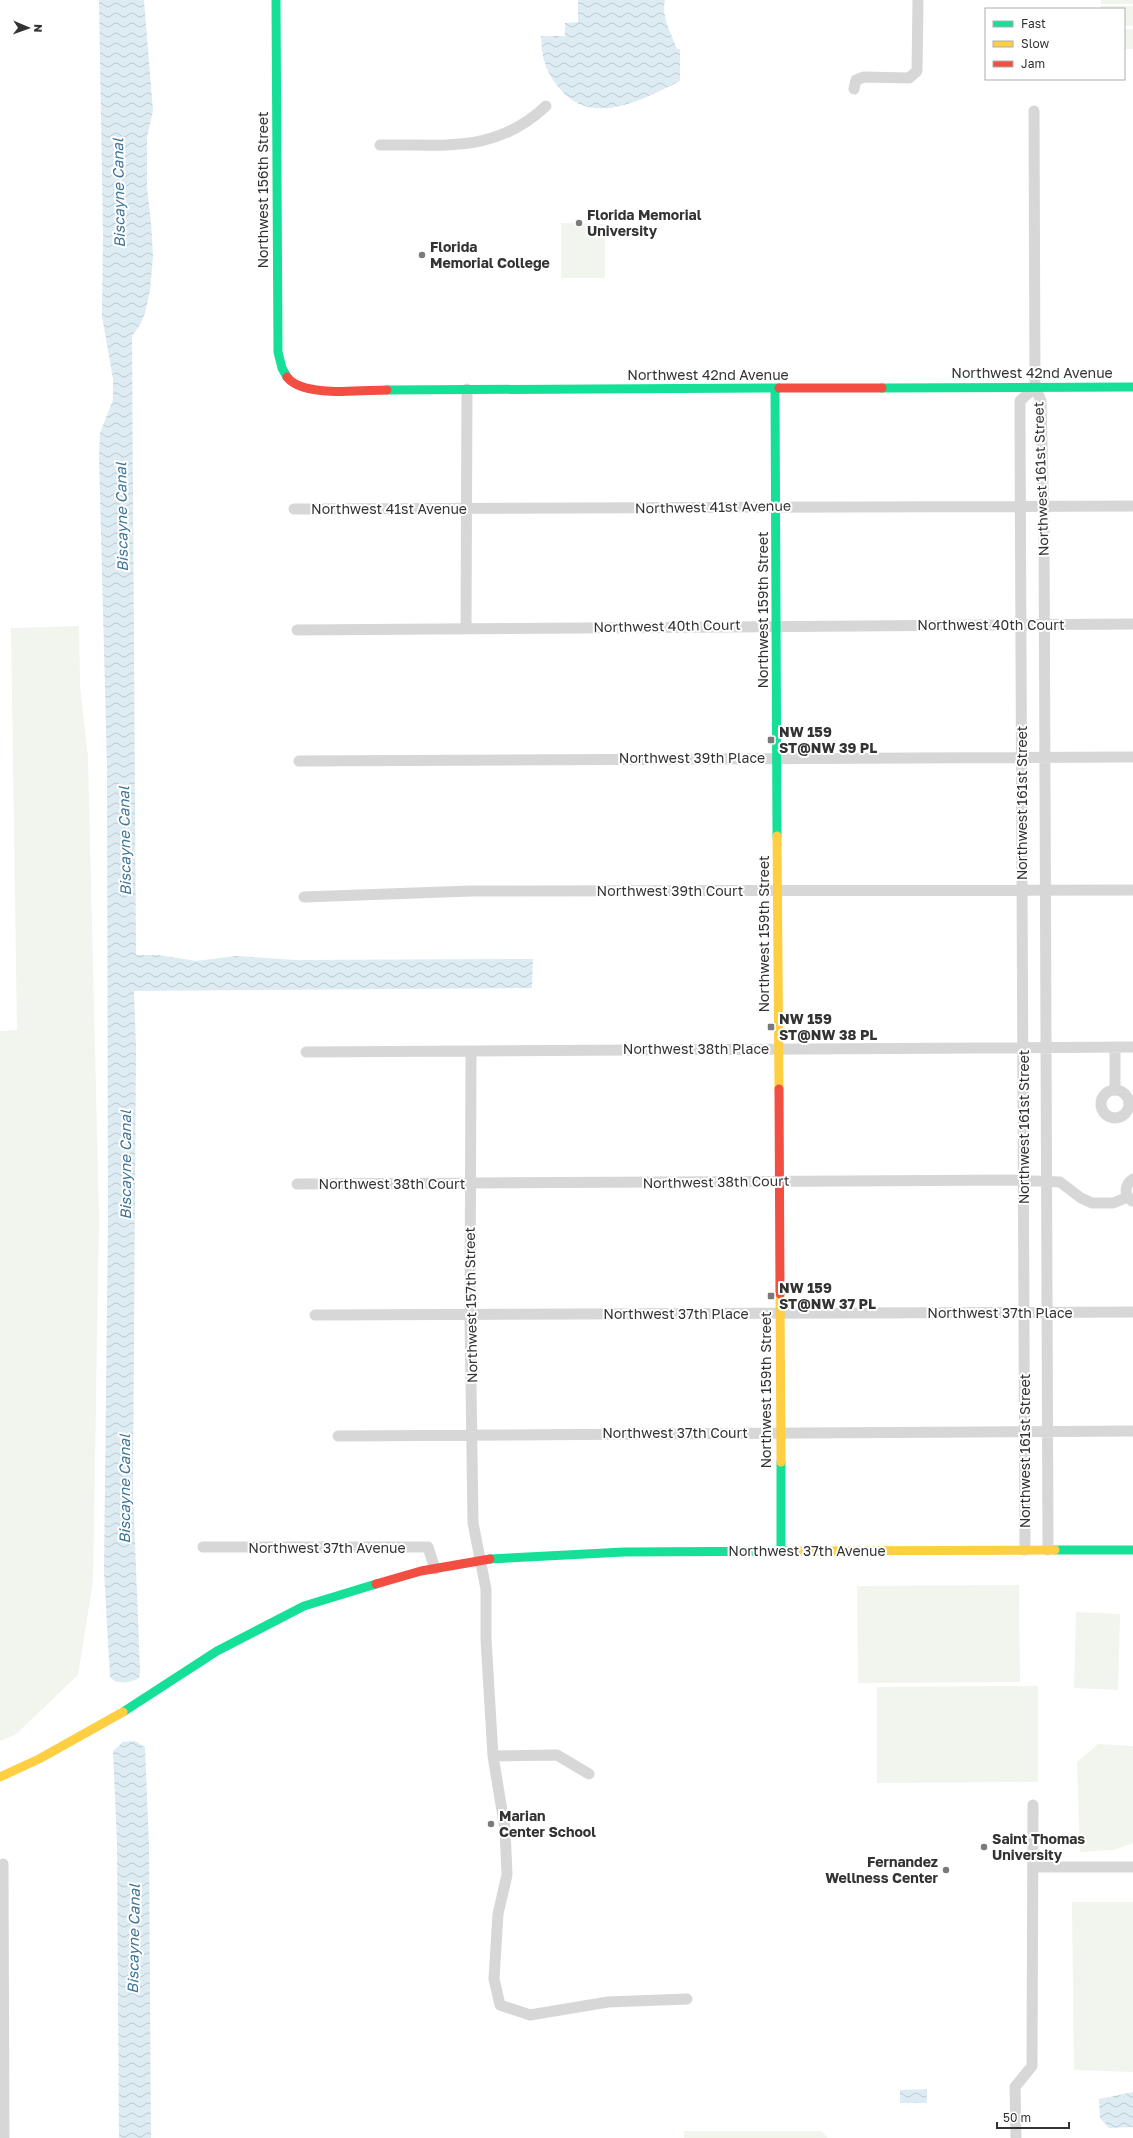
<svg xmlns="http://www.w3.org/2000/svg" width="1133" height="2138" font-family="'Golos Text',sans-serif">
	<defs>
		<pattern id="water-waves" width="16" height="10" patternUnits="userSpaceOnUse"><rect width="16" height="10" fill="#ddebf3"/><path d="M0 5q4-4 8 0t8 0" fill="none" stroke="#becad1"/></pattern>
	</defs>
	<rect width="100%" height="100%" fill="#fff"/>
	<!-- grass -->
	<path fill="#f1f5ed" d="M1101 0H1133V4H1101Z
		M1101 6H1133V26H1124V9H1101Z
		M1124 29H1133V49H1124Z
		M561 223 605 224V278H561Z
		M79 626 80 686 88 757 99 1218 93 1581 78 1675 15 1735 0 1741V1031L17 1030 11 628Z
		M1019 1585 1020 1682 858 1683 857 1586Z
		M1076 1612 1120 1614 1118 1690 1074 1688Z
		M1038 1686V1782L877 1783V1687Z
		M1098 1744 1133 1746V1843L1114 1850 1080 1852 1077 1762Z
		M1072 1902H1133V2072L1074 2070Z
		M684 2131H821L828 2138H684Z"/>
	<!-- water -->
	<path fill="url(#water-waves)" d="M99 0H144L153 111 147 137V188L151 222 153 257 150 291 145 313 140 325 132 336 136 955H159L196 961 236 956 296 960 533 959 532 988 134 991 136 1047 133 1491 140 1672 139 1678C130 1683 117 1685 110 1677L104 1571 108 1219 107 766 99 456 100 433 113 400V379L102 316 103 235Z
		M578 0H665C661 17 671 33 677 49H680V81C644 99 592 128 560 89 545 71 542 59 541 36H565V23L578 22Z
		M135 1741 145 1747 149 1845 151 2138H119L117 1842 113 1751 123 1742Z
		M927 2089V2103H900V2090Z
		M1133 2092V2127L1109 2128 1100 2118 1099 2099Z"/>
	<g fill="none" stroke-linecap="round" stroke-linejoin="round">
		<!-- street -->
		<path stroke="#d7d7d7" stroke-width="11" d="M854 89 856 80 864 77 909 78 917 71 918 0
			M1034 111 1035 387 1041 401 1044 526 1048 1550
			M380 145C445 144 495 154 546 106
			M294 509 1133 506
			M466 628 467 389
			M297 630 1133 624
			M299 761 1133 757
			M304 897 471 891 1133 890
			M471 1051 470 1315 473 1523 486 1589V1639L493 1756 505 1829 507 1875 498 1914 494 1979 500 2005 530 2015 608 2002 687 1999
			M306 1052 1133 1047
			M1115 1090V1047
			M1101 1104a14 14 0 1 1 28 0a14 14 0 1 1-28 0Z
			M297 1184 1012 1180 1060 1182 1081 1198 1092 1203H1113L1128 1197
			M1132 1201C1124 1195 1124 1185 1133 1179
			M315 1315 1133 1312
			M338 1436 1133 1431
			M203 1547H428L435 1569
			M1025 1550 1020 425V401L1035 387
			M493 1756 557 1755 589 1774
			M3 1864 4 2138
			M1033 1867H1133
			M1016 2138 1015 2087 1032 2066 1033 1805"/>
		<!-- fast -->
		<path stroke="#16e098" stroke-width="9" d="M276 0 278 352 282 368 287 377
			M775 388 777 836
			M882 388 1133 387
			M387 390 779 388
			M781 1462V1552
			M1055 1550H1133
			M490 1559 624 1552 789 1551
			M123 1712 217 1651 304 1606 376 1584"/>
		<!-- slow -->
		<path stroke="#ffcf43" stroke-width="9" d="M777 836 779 1089
			M780 1294 781 1462
			M789 1551 1055 1550
			M0 1777 39 1759 123 1712"/>
		<!-- jam -->
		<path stroke="#f24e42" stroke-width="9" d="M287 377C303 398 362 390 387 390
			M779 388H882
			M779 1089 780 1294
			M376 1584 421 1571 490 1559"/>
	</g>
	<!-- markers -->
	<g fill="#7a7a7a" stroke="#fff" stroke-width="1.5">
		<circle cx="579" cy="223" r="4"/>
		<circle cx="422" cy="255" r="4"/>
		<rect x="767" y="736" width="8" height="8" rx="2"/>
		<rect x="767" y="1023" width="8" height="8" rx="2"/>
		<rect x="767" y="1292" width="8" height="8" rx="2"/>
		<circle cx="491" cy="1824" r="4"/>
		<circle cx="984" cy="1847" r="4"/>
		<circle cx="946" cy="1870" r="4"/>
	</g>
	<g text-anchor="middle" stroke-width="4" stroke-linejoin="round" paint-order="stroke">
		<!-- street labels -->
		<g font-size="14" fill="#333" stroke="#fff">
			<text transform="translate(263 190) rotate(-90)" y="5">Northwest 156th Street</text>
			<text x="1032" y="378">Northwest 42nd Avenue</text>
			<text x="708" y="380">Northwest 42nd Avenue</text>
			<text transform="translate(1041 479) rotate(-92)" y="5">Northwest 161st Street</text>
			<text transform="translate(713 507) rotate(-1)" y="5">Northwest 41st Avenue</text>
			<text x="389" y="514">Northwest 41st Avenue</text>
			<text transform="translate(763 610) rotate(-90)" y="5">Northwest 159th Street</text>
			<text x="991" y="630">Northwest 40th Court</text>
			<text transform="translate(667 626) rotate(-1)" y="5">Northwest 40th Court</text>
			<text x="692" y="763">Northwest 39th Place</text>
			<text transform="translate(1022 803) rotate(-90)" y="5">Northwest 161st Street</text>
			<text x="670" y="896">Northwest 39th Court</text>
			<text transform="translate(764 934) rotate(-90)" y="5">Northwest 159th Street</text>
			<text x="696" y="1054">Northwest 38th Place</text>
			<text transform="translate(1024 1127) rotate(-90)" y="5">Northwest 161st Street</text>
			<text transform="translate(716 1182) rotate(-1)" y="5">Northwest 38th Court</text>
			<text x="392" y="1189">Northwest 38th Court</text>
			<text transform="translate(471 1305) rotate(-91)" y="5">Northwest 157th Street</text>
			<text x="1000" y="1318">Northwest 37th Place</text>
			<text x="676" y="1319">Northwest 37th Place</text>
			<text transform="translate(766 1390) rotate(-90)" y="5">Northwest 159th Street</text>
			<text x="675" y="1438">Northwest 37th Court</text>
			<text transform="translate(1025 1451) rotate(-90)" y="5">Northwest 161st Street</text>
			<text x="327" y="1553">Northwest 37th Avenue</text>
			<text x="807" y="1556">Northwest 37th Avenue</text>
		</g>
		<!-- poi labels -->
		<g font-size="14" font-weight="bold" fill="#333" stroke="#fff" text-anchor="start">
			<text x="587" y="220">Florida Memorial<tspan x="587" dy="16">University</tspan></text>
			<text x="430" y="252">Florida<tspan x="430" dy="16">Memorial College</tspan></text>
			<text x="779" y="737">NW 159<tspan x="779" dy="16">ST@NW 39 PL</tspan></text>
			<text x="779" y="1024">NW 159<tspan x="779" dy="16">ST@NW 38 PL</tspan></text>
			<text x="779" y="1293">NW 159<tspan x="779" dy="16">ST@NW 37 PL</tspan></text>
			<text x="499" y="1821">Marian<tspan x="499" dy="16">Center School</tspan></text>
			<text x="992" y="1844">Saint Thomas<tspan x="992" dy="16">University</tspan></text>
			<text x="938" y="1867" text-anchor="end">Fernandez<tspan x="938" dy="16">Wellness Center</tspan></text>
		</g>
		<!-- water labels -->
		<g font-size="15" font-style="italic" fill="#3f7597" stroke="#fff">
			<text transform="translate(119 193) rotate(-91)" y="5">Biscayne Canal</text>
			<text transform="translate(122 517) rotate(-91)" y="5">Biscayne Canal</text>
			<text transform="translate(125 841) rotate(-91)" y="5">Biscayne Canal</text>
			<text transform="translate(126 1165) rotate(-90)" y="5">Biscayne Canal</text>
			<text transform="translate(125 1489) rotate(-90)" y="5">Biscayne Canal</text>
			<text transform="translate(134 1939) rotate(-89)" y="5">Biscayne Canal</text>
		</g>
	</g>
	<!-- legend -->
	<rect x="985" y="8" width="140" height="72" fill="#ffffff" stroke="#adadad"/>
	<rect x="993" y="21" width="20" height="6" fill="#16e098" stroke="#adadad"/>
	<text x="1021" y="28" font-size="12" fill="#333333">Fast</text>
	<rect x="993" y="41" width="20" height="6" fill="#ffcf43" stroke="#adadad"/>
	<text x="1021" y="48" font-size="12" fill="#333333">Slow</text>
	<rect x="993" y="61" width="20" height="6" fill="#f24e42" stroke="#adadad"/>
	<text x="1021" y="68" font-size="12" fill="#333333">Jam</text>
	<!-- north arrow -->
	<g transform="translate(28 28) rotate(92)" stroke="#ffffff" stroke-width="3" paint-order="stroke">
	<path d="M0-3L7 15L0 10L-7 15Z" fill="#333333"/>
	<text y="-6" font-size="11" font-weight="bold" text-anchor="middle" fill="#333333">N</text>
	</g>
	<!-- scale -->
	<path d="M997 2122v6h72v-6" fill="none" stroke="#333333" stroke-width="2"/>
	<text x="1003" y="2122" font-size="12" fill="#333333" stroke="#ffffff" stroke-width="3" paint-order="stroke">50 m</text>
</svg>
